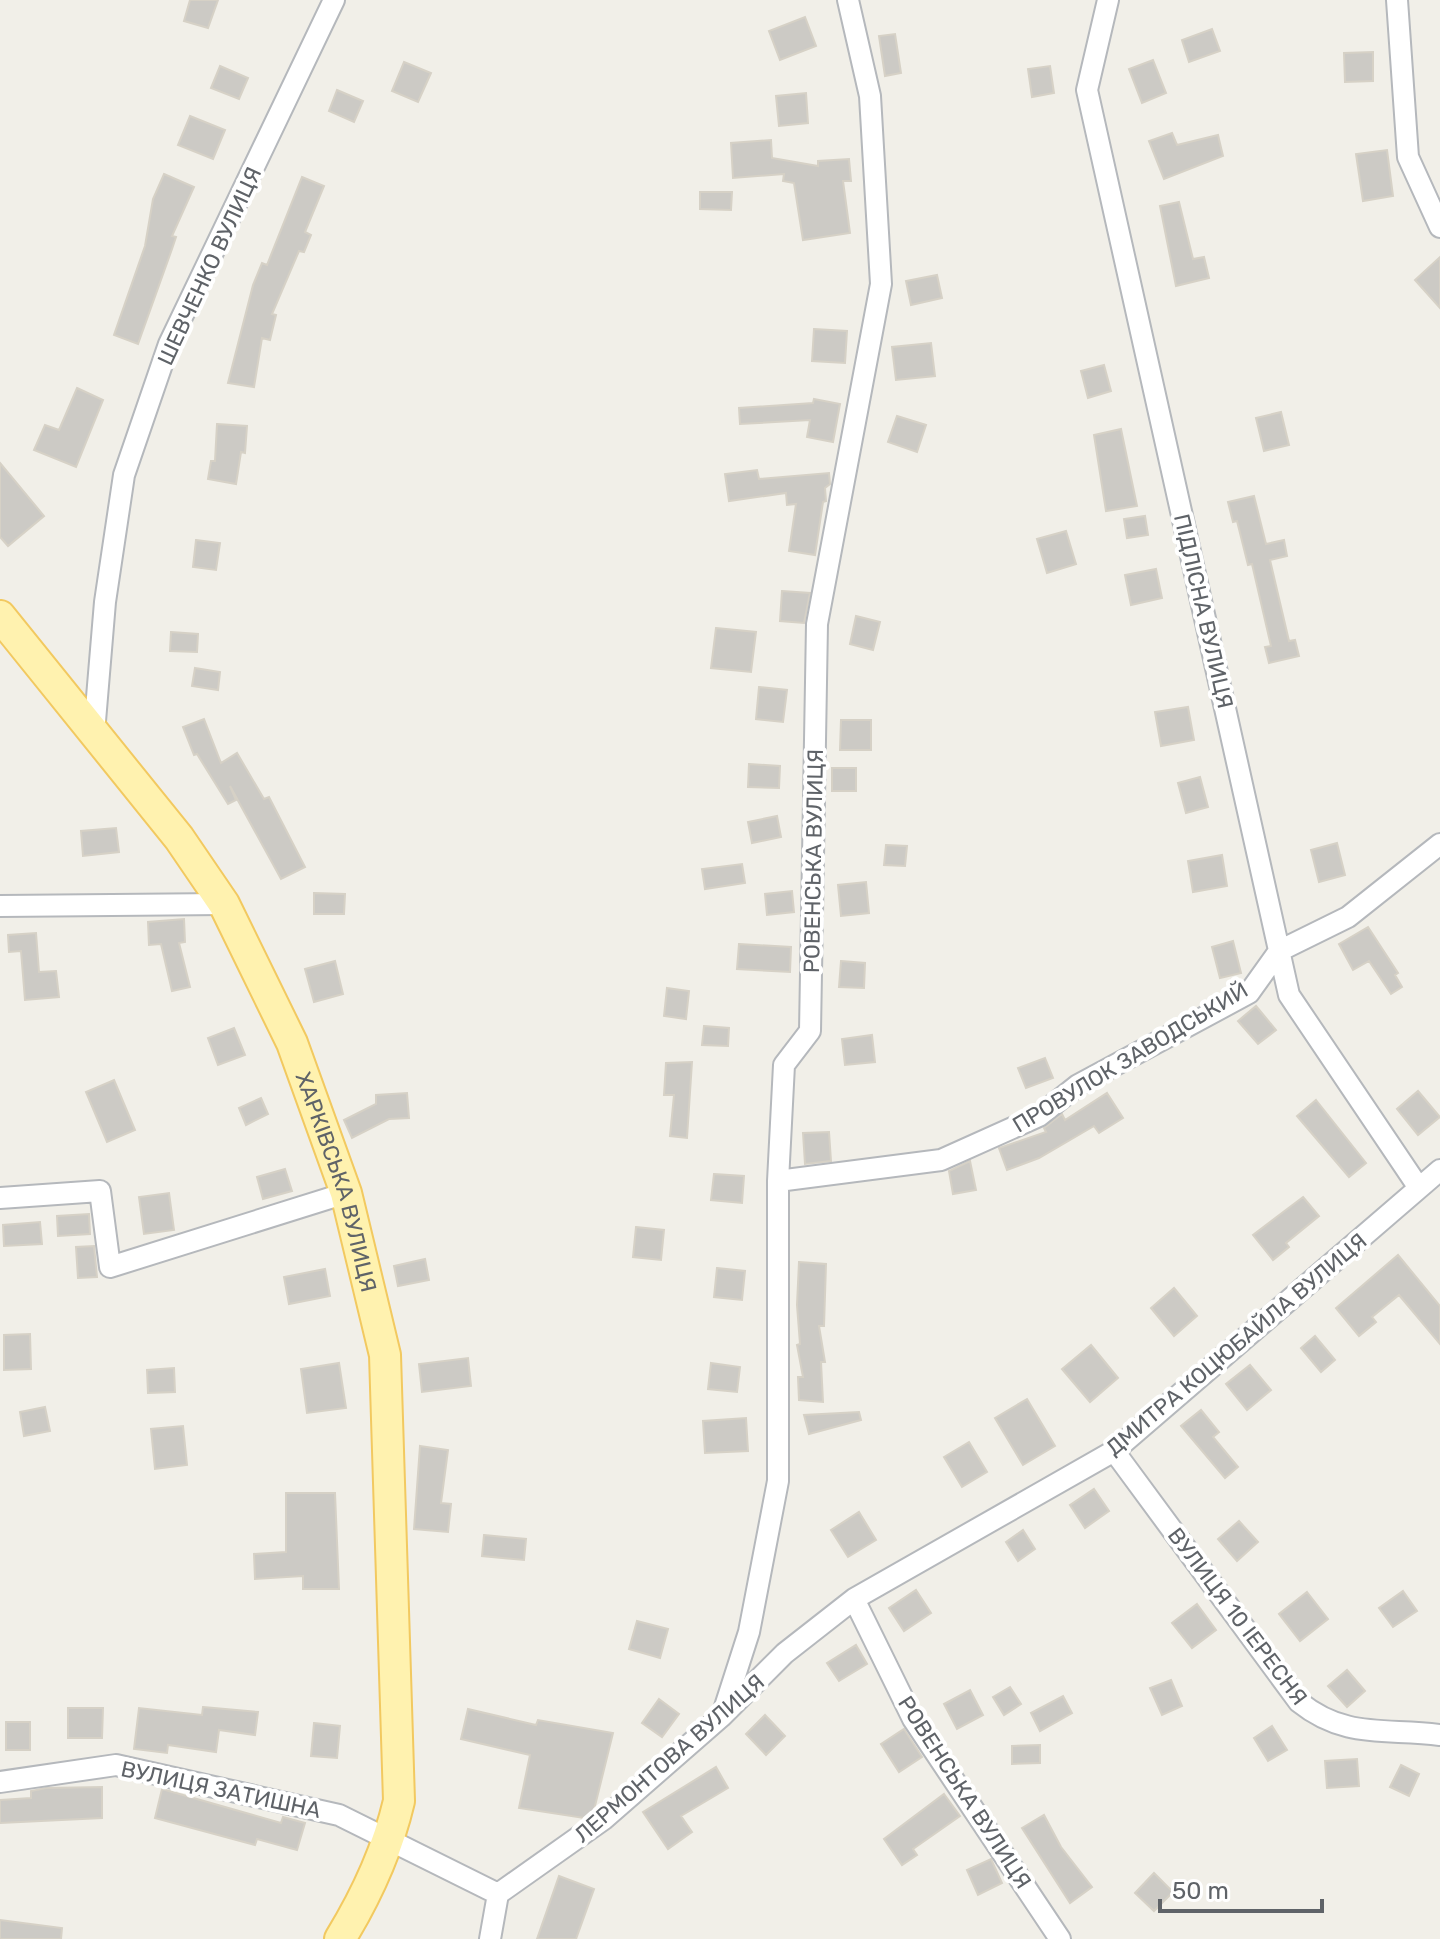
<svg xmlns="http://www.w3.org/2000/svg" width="1440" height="1939" font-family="Rubik,sans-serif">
	<rect width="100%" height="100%" fill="#f1efe8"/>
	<!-- building -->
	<path fill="#cccac5" stroke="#d6d1c6" stroke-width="2" d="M190 0H218L208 28 184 21Z
		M805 17 816 46 780 60 769 31Z
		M1212 29 1220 51 1189 62 1182 40Z
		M895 34 901 73 885 76 879 36Z
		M1373 52V81L1345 82 1344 53Z
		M1153 60 1166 93 1142 103 1129 69Z
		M404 62 431 73 418 102 392 91Z
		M220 66 248 78 239 99 211 88Z
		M1050 66 1054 93 1032 97 1028 69Z
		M337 90 363 101 354 122 329 111Z
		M806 93 808 123 779 126 776 96Z
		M190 116 225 130 213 159 178 145Z
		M1172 133 1177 145 1218 135 1223 156 1164 179 1149 141Z
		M771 140 772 158 818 166V161L849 159 851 181H843L850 233 803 240 794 183 783 181 784 174 733 178 731 143Z
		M1387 150 1393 196 1363 201 1356 154Z
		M164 174 194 187 172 236 176 237 172 249 138 344 114 335 145 246 153 199Z
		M302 177 324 186 305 232 311 235 304 252 299 251 272 314 276 315 270 340 262 338 254 387 228 383 253 285 262 263 267 265Z
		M700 192H732L731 210 700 209Z
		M1179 202 1193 259 1204 257 1209 278 1176 286 1160 206Z
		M1440 257V308L1415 280Z
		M937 275 942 298 911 305 906 281Z
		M814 329 847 331 845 363 812 361Z
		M931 343 935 376 896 380 892 347Z
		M1104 365 1111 391 1088 398 1081 371Z
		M77 388 103 400 76 467 34 450 45 425 59 430Z
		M814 399 840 404 833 442 807 437 810 420 740 424 739 408 813 403Z
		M1281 412 1289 445 1264 451 1256 418Z
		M897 416 926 425 917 452 888 442Z
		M217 424 247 426 245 453 241 452 236 484 208 479 211 461H215Z
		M1121 429 1137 506 1106 511 1094 435Z
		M0 463 44 516 8 546 0 537Z
		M757 470 759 479 829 473 830 484 825 488 826 501 823 502 815 555 789 551 796 504 787 505 786 493 729 501 725 474Z
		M1254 496 1266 544 1284 540 1287 556 1270 560 1289 641 1295 640 1299 656 1269 663 1265 647 1271 646 1252 564 1248 565 1237 521 1233 522 1228 502Z
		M1145 516 1148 535 1127 538 1124 519Z
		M1066 531 1076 564 1047 573 1037 539Z
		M196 540 220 543 216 570 193 567Z
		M1156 569 1162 598 1131 605 1125 575Z
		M782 591 810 593 804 623 780 621Z
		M856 616 880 622 873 650 850 644Z
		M716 628 756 632 751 672 711 668Z
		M171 632 198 634 197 652 170 651Z
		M195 668 220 672 218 690 192 686Z
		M759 687 787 690 783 722 756 719Z
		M1188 707 1194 740 1161 746 1155 712Z
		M204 719 221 763 237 753 264 799 269 797 305 867 281 879 230 786 236 800 228 804 197 754 194 755 183 727Z
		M841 720H871V750H840Z
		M749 764 780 766 779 788 748 787Z
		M832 768H856V791H832Z
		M1200 777 1208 807 1186 813 1178 783Z
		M777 816 781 837 752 843 748 822Z
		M116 828 119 852 83 856 81 831Z
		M1337 843 1345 875 1319 882 1311 850Z
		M886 845 907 846 905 866 884 865Z
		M1222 855 1227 886 1193 892 1188 861Z
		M742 864 745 883 705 889 702 869Z
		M866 882 869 913 841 916 838 885Z
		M792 891 794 912 767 915 765 894Z
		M314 893 345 894 344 914H314Z
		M184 919 185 942 179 943 190 987 172 991 161 944 149 945 148 922Z
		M1368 927 1398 973 1395 975 1402 987 1391 994 1369 961 1353 970 1339 944Z
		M36 933 39 972 56 971 59 997 25 1000 21 951 9 952 8 935Z
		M1233 941 1241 973 1220 978 1212 947Z
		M739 944 791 947 790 972 737 969Z
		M335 961 343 994 314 1002 305 969Z
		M841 961 865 963 864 988 839 987Z
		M667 988 689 991 686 1019 664 1016Z
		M1256 1006 1276 1030 1258 1044 1238 1021Z
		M704 1026 729 1028 728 1046 702 1045Z
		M234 1028 245 1055 218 1065 208 1038Z
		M872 1035 875 1062 845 1065 842 1039Z
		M1045 1058 1053 1078 1026 1088 1018 1068Z
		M692 1062 687 1138 670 1136 674 1095H664L666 1063Z
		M114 1080 135 1130 107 1142 86 1092Z
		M1418 1091 1440 1117 1418 1135 1397 1109Z
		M407 1093 409 1118 389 1119 352 1138 344 1120 376 1104V1095Z
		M1107 1093 1123 1118 1099 1133 1094 1126 1039 1158 1007 1170 999 1148 1046 1132 1044 1128 1062 1114 1065 1120Z
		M261 1098 268 1114 246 1125 239 1108Z
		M1316 1100 1366 1163 1349 1177 1297 1116Z
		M829 1132 831 1161 805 1164 803 1133Z
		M970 1161 976 1190 953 1194 949 1171Z
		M285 1169 292 1191 263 1199 257 1177Z
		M714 1174 744 1176 742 1203 711 1200Z
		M169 1193 174 1230 144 1234 139 1197Z
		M1303 1197 1319 1216 1286 1243 1289 1247 1273 1260 1253 1235Z
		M89 1214 90 1234 58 1236 57 1216Z
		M40 1222 42 1244 4 1246 3 1225Z
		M636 1227 664 1230 661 1260 633 1257Z
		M94 1246 97 1277 78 1278 76 1247Z
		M1398 1255 1440 1306V1344L1399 1295 1372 1317 1376 1322 1359 1336 1336 1308Z
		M425 1259 429 1280 398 1286 394 1266Z
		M799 1262 826 1264 824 1326H819L825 1362H821L823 1402 799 1400 798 1377H803L797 1345 800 1344 797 1305Z
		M717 1268 745 1271 742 1300 714 1297Z
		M325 1269 330 1296 289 1304 284 1277Z
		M1174 1288 1197 1316 1174 1336 1151 1308Z
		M30 1334 31 1369 4 1370V1335Z
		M1315 1336 1335 1360 1321 1372 1301 1348Z
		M1091 1345 1118 1378 1090 1402 1062 1369Z
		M468 1358 471 1386 422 1392 419 1364Z
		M339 1363 346 1408 307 1413 301 1369Z
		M711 1363 740 1367 737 1392 708 1389Z
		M1250 1365 1271 1390 1247 1410 1226 1384Z
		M174 1368 175 1392 148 1393 147 1370Z
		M1027 1399 1055 1446 1023 1465 995 1418Z
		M45 1407 50 1431 24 1436 20 1412Z
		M1201 1410 1219 1432 1213 1437 1238 1467 1225 1478 1181 1426Z
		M859 1412 861 1420 809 1434 804 1415Z
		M746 1418 748 1451 705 1453 703 1421Z
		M183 1426 187 1465 155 1469 151 1429Z
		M969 1442 987 1472 962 1487 944 1457Z
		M420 1446 448 1450 441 1503 451 1504 448 1532 414 1529Z
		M1094 1489 1109 1511 1085 1528 1070 1505Z
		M286 1493H335L339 1589H303V1576L255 1579 254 1554 286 1552Z
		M859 1512 876 1540 848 1557 831 1530Z
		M1239 1521 1258 1542 1237 1561 1218 1539Z
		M1023 1530 1035 1549 1018 1561 1006 1542Z
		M484 1535 526 1539 524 1560 482 1556Z
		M916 1590 931 1613 904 1631 889 1608Z
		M1403 1591 1417 1611 1393 1627 1379 1608Z
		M1307 1592 1328 1619 1300 1641 1279 1614Z
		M1197 1604 1216 1630 1192 1648 1172 1623Z
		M637 1621 668 1629 660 1658 629 1649Z
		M856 1645 867 1664 839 1681 827 1663Z
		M1347 1670 1365 1691 1347 1707 1328 1686Z
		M1171 1680 1182 1706 1162 1715 1150 1688Z
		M1010 1687 1021 1704 1004 1715 993 1697Z
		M970 1690 983 1715 957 1729 944 1704Z
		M1063 1696 1072 1713 1040 1731 1031 1713Z
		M659 1699 679 1714 662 1737 642 1723Z
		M203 1707 258 1712 255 1735 219 1730 216 1752 168 1745 167 1753 134 1749 139 1708 202 1715Z
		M68 1708H103L102 1738H68Z
		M468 1709 536 1725 538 1720 613 1733 594 1810 584 1818 519 1808 530 1755 461 1739Z
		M765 1715 785 1736 766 1755 746 1734Z
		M6 1722H30V1750H6Z
		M314 1723 340 1726 337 1758 311 1756Z
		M1272 1726 1287 1750 1268 1761 1254 1738Z
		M904 1729 922 1757 899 1772 881 1744Z
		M1040 1745V1763L1012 1764V1746Z
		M1357 1759 1359 1786 1327 1788 1325 1761Z
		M1401 1765 1419 1774 1409 1796 1390 1787Z
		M716 1767 728 1788 681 1816 692 1832 668 1849 643 1812Z
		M102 1787V1818L0 1823V1800L31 1798V1791L46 1788Z
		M162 1789 281 1823 283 1817 305 1823 297 1850 257 1839 255 1845 155 1818Z
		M944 1794 960 1816 913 1849 917 1855 902 1865 884 1839Z
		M1044 1815 1061 1847 1092 1887 1070 1903 1022 1828Z
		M991 1859 1002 1883 978 1895 967 1870Z
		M1154 1873 1173 1892 1154 1911 1135 1893Z
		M559 1876 594 1889 576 1939H537Z
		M0 1920 62 1928 61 1939H0Z"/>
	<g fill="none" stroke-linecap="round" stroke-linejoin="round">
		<!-- minor casing -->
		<g stroke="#b5b8bc" stroke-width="24">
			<path id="minor" d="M1108 0 1087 90 1289 995 1419 1188
				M1397 0 1408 157 1440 227
				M94 733 105 602 124 475 169 344 334 0
				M0 906 224 904
				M778 1181 941 1160 1039 1116 1078 1085 1249 993 1279 951 1348 917 1440 844
				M0 1198 100 1191 110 1267 346 1193
				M1114 1451 1299 1702C1345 1739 1385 1728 1440 1735
				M854 1599 913 1719 1060 1939
				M722 1716 749 1632 778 1481V1181L784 1065 810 1031 817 624 881 284 870 96 848 0
				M0 1782 116 1765 339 1815 498 1894 604 1819 722 1716 785 1653 854 1599 1114 1451 1440 1170
				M490 1939 498 1894"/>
		</g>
		<!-- primary casing -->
		<g stroke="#f2c960" stroke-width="34">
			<g id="primary">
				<path id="s1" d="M0 616 179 838 224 904 292 1043 346 1193 385 1355 399 1801C387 1852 367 1895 340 1939"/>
			</g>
		</g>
		<!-- minor -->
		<use href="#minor" stroke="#fff" stroke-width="20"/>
		<!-- primary -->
		<use href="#primary" stroke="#fff2af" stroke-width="30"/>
	</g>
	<g text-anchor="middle" stroke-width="8" stroke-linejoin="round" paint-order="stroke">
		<!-- street labels -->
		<g font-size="22" fill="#5f6368" stroke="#fff">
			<text transform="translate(209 266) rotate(-65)" y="8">ШЕВЧЕНКО ВУЛИЦЯ</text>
			<text transform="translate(1204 611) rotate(77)" y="8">ПІДЛІСНА ВУЛИЦЯ</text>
			<text transform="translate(813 861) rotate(-89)" y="8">РОВЕНСЬКА ВУЛИЦЯ</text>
			<text transform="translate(1130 1057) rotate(-31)" y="8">ПРОВУЛОК ЗАВОДСЬКИЙ</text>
			<text dy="8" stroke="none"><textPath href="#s1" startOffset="666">ХАРКІВСЬКА ВУЛИЦЯ</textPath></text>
			<text transform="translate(1236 1344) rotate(-40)" y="8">ДМИТРА КОЦЮБАЙЛА ВУЛИЦЯ</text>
			<text transform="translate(1238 1616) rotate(53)" y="8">ВУЛИЦЯ 10 ІЕРЕСНЯ</text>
			<text transform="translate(669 1758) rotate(-41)" y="8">ЛЕРМОНТОВА ВУЛИЦЯ</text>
			<text transform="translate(221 1789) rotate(12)" y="8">ВУЛИЦЯ ЗАТИШНА</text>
			<text transform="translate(965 1792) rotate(57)" y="8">РОВЕНСЬКА ВУЛИЦЯ</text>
		</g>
	</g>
	<!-- scale -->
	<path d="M1160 1899v12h162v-12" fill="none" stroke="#5f6368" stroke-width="4"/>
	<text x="1172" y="1899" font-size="24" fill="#5f6368" stroke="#ffffff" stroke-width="6" paint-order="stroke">50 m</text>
</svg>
